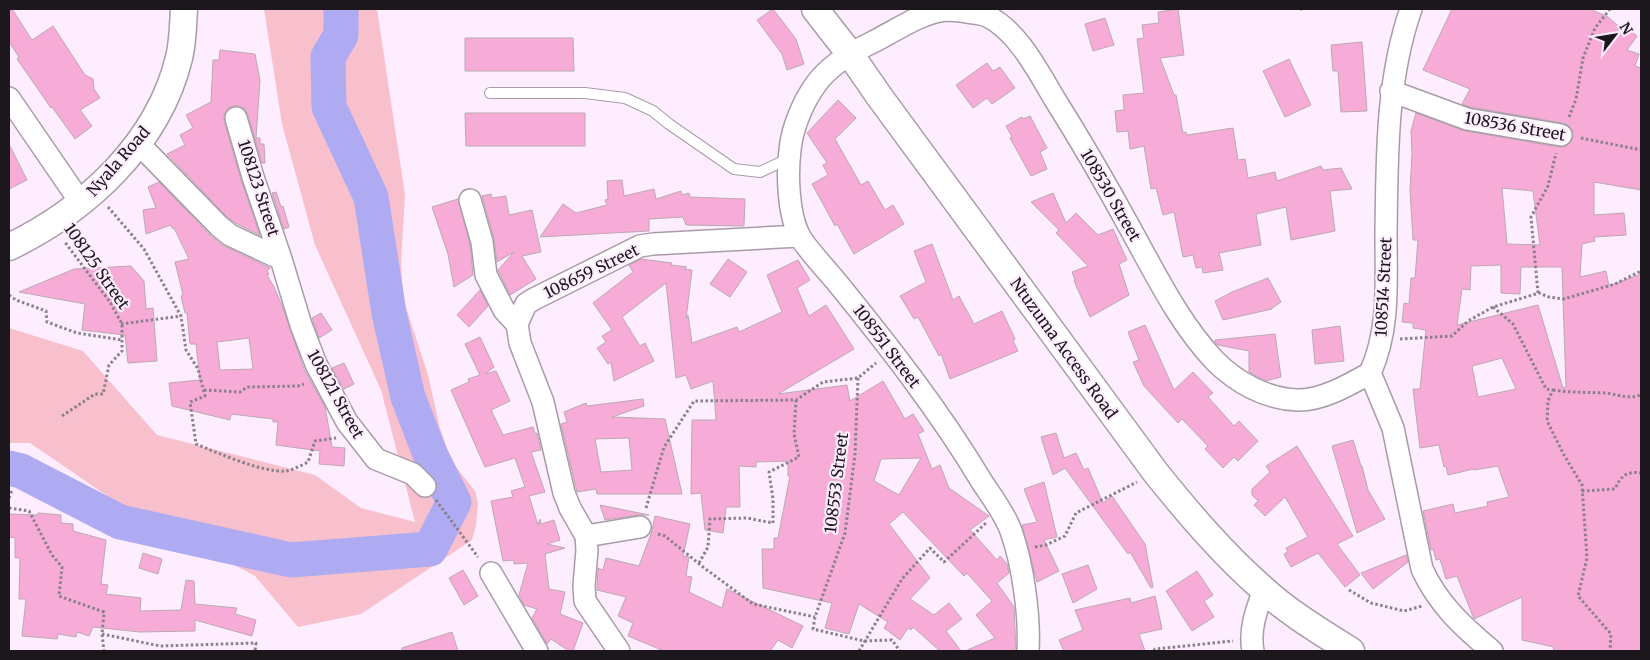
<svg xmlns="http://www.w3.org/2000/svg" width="1650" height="660" font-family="Merriweather,serif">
	<rect width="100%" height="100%" fill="#fdedfe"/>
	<!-- green -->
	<path fill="#f8c0cd" d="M264 9H377L405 195 401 263 403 298 428 375 440 428 448 451 456 467 475 491 478 503 476 526 472 540 361 614 298 627 255 576 119 504 30 443H9V328L83 351 157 435 315 475 361 508 415 522 381 390 315 245 282 124Z"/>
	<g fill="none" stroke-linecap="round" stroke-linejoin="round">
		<!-- river -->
		<path stroke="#aeabf3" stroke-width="35" d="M9 468 21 471 120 522 291 560 430 549 454 502 430 454 408 397 389 313 371 197 329 107 328 57 341 35V9"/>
	</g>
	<!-- building -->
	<path fill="#f7acd7" stroke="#bca8b3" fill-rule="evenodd" d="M9 9H12L32 40 53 26 85 75 93 79 94 89 100 98 80 110 92 126 75 139 52 107 51 108 17 59 19 57 9 42Z
		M773 9 796 39 804 64 787 70 782 54 757 20Z
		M1178 9 1184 55 1160 58 1174 95H1176L1183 133 1186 132 1187 135 1233 128 1238 160 1245 159 1248 178 1275 172 1277 181 1321 166 1323 170 1341 168 1352 189 1330 191 1335 231 1291 240 1286 207 1256 214 1261 245 1219 253 1223 270 1203 273 1202 267 1196 268 1193 255 1183 257 1174 212 1163 215 1156 188 1151 189 1144 146 1130 149 1128 131 1117 132 1115 111 1124 110 1123 95 1144 93 1137 39 1144 38 1142 25 1159 23 1158 12Z
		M1452 9H1590L1608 17 1622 29 1625 26 1637 36 1627 50 1639 54 1635 66 1641 68V190L1594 182V215L1624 213 1626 235 1594 237 1595 241 1582 244 1580 277 1606 271 1609 286 1641 274V651H1553L1554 647 1522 640V597L1474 619 1457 576 1446 579 1440 559 1436 560 1433 549 1431 550 1423 511 1453 504 1455 513 1488 506 1487 502 1509 497 1498 466 1474 470V469L1448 475 1446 466 1444 467 1439 445 1420 448 1413 389H1420L1426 330 1413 328V323L1402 322 1404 303 1409 304 1411 278H1415L1418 240H1413L1410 190 1412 153 1411 131 1416 113 1465 131 1559 147H1565L1570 143 1573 137 1572 130 1569 126 1563 123 1470 107 1462 104 1470 89 1423 70ZM1502 188 1533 191 1540 245 1507 244ZM1501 265V293L1520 294 1521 267H1562L1563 298H1566L1563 299 1566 387 1563 388 1538 305 1457 325 1462 289 1470 290 1471 266ZM1502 358 1516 389 1478 397 1472 366Z
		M1105 18 1114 45 1093 51 1085 24Z
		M465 38H573L574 71H465Z
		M1362 42 1367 111 1341 112 1338 71H1333L1331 45Z
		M220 50 255 54 260 80 256 138H260V144H264L265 163H262L248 115 245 109 239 106H232L227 109 224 115V121L241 180 260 235 237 224 227 217 167 154 185 145 180 135 193 128 186 115 211 102 213 60H219Z
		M1289 59 1311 105 1285 117 1263 71Z
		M987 63 993 71 1000 67 1015 88 992 104 987 98 973 108 956 85Z
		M838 100 856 118 835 139 861 185 868 181 885 210 893 205 904 224 854 254 837 224 835 226 812 184 828 175 823 165 827 163 807 133Z
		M465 113H585V146H466Z
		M1030 116 1047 148 1040 152 1047 169 1031 176 1010 138 1012 137 1006 126 1022 117 1023 119Z
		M9 144 27 180 9 189Z
		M622 180 624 196 654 189 656 199 681 191 682 195 689 193 690 197 745 199 744 226 686 225 683 217 649 219V231L540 237 563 204 576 213 607 205 605 200 608 199 607 181Z
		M159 182 210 235 222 245 270 268 267 271 269 274 267 275 274 287 283 308 304 369 325 407 332 447 345 448 344 466 319 464 320 451 276 445 278 422H273V419L231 414 230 420 172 406 169 383 200 380 196 344H190L187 313H185L181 296 183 295 175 262 189 259 174 228H172L171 225 146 234 143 210 156 208 148 187ZM249 338 253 369 220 370 217 342Z
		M276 192 281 207 283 206 289 227 284 229 272 193Z
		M1053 193 1066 223 1076 213 1098 235 1113 229 1127 260 1119 264 1129 295 1090 317 1074 281 1075 280 1072 272 1088 266 1056 233 1059 230 1031 202Z
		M491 194 492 198 506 196 509 215 532 210 541 252 522 256 536 279 510 295 498 270 514 252 497 262 494 239 482 196Z
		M458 199 470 244 473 275 454 287 448 254 432 207Z
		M932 244 953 300 959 296 974 324 1002 311 1015 339 1013 341 1018 351 950 379 941 354 939 356 918 317 914 319 900 296 926 282 914 251Z
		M641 259 672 263 671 265 687 267 684 269 692 270 686 319 688 315 692 343 737 327 739 332 782 312 767 275 798 260 810 280 797 288 809 316 826 305 854 349 778 394 847 385 850 401 883 381 905 419 913 414 924 431 918 434 932 469 940 465 949 488 989 516 970 530 997 560 1000 556 1007 564 1009 573 997 583 1014 607 1016 651H965L995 638 976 615 992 601 967 573 964 576 903 512 889 524 930 578 910 599 934 615 949 603 962 619 946 631 961 651H940L913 627 911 630 908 628 900 640 884 628 888 622 859 604 849 634 825 628 832 603 763 588 762 549H774V538H778L790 476H788V461L756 462V467L739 466 740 507H726L723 533 705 530 701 493 691 494 692 420H716L713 381 691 389 686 375 676 378 666 283 622 317 640 346 645 343 654 361 614 381 611 362 608 364 597 348 606 342 602 336 612 330 593 303 633 272 629 265ZM921 458 899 495 874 481 881 459Z
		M728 259 747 272 730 297 710 284Z
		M131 266 144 281 146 309 153 308 157 361 128 363 125 335 82 330 85 304 19 292 74 269Z
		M1268 278 1281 302 1272 308V309L1223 320 1215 301 1232 292Z
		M480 290 488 306 469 327 457 315Z
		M321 313 332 330 319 338 312 318Z
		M1145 325 1174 390 1193 372 1213 393 1208 397 1234 426 1239 421 1258 441 1238 461 1234 457 1223 468 1205 449 1208 446 1182 419 1178 423 1144 386 1133 362 1139 360 1128 332Z
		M1340 326 1344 361 1315 364 1312 330Z
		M1275 334 1281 377 1266 381 1249 372V351L1218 345 1215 342V340Z
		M480 337 494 367 485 374 496 371 510 401 491 410 503 435 533 427 535 434 537 433 541 450 531 452 545 492 529 496 538 525 540 519 541 524 554 520 560 540 547 544 565 548 545 554 549 589 565 592 560 614 583 623 573 651H569L551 639 547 644 532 618 537 609 524 605 519 595 528 563 514 564V560L503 561 491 501 513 497 511 491 525 487 515 458 485 467 451 390 469 382 468 379 480 375 465 344Z
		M344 363 354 384 344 389 332 368Z
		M643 399 644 406 612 417 665 419 682 494H597L596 489 577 492 561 424 567 422 564 412 586 403 587 406ZM629 438 632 470 601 472 595 439Z
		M1056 433 1064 458 1076 453 1084 470 1088 468 1103 503 1112 496 1145 544 1153 587 1151 588 1130 552 1128 554 1065 468 1053 475 1041 437Z
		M1353 440 1361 466H1362L1368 490 1385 519 1357 533 1332 446Z
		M1297 446 1353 536 1337 544 1360 575 1345 587 1318 553 1291 567 1284 554 1288 552 1286 548 1308 537 1285 497 1265 516 1254 505 1258 501 1252 495V489L1270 472 1266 466Z
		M1044 482 1057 537 1044 540 1059 571 1037 582 1022 525 1037 522 1024 489Z
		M600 505 649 515H638L605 520Z
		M38 513 61 515V523L73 524V531L106 540 101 584 108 585 106 594 141 598 140 611 181 610 186 580 194 581 195 604 237 608 235 614 256 620 252 636 195 620V631L140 632 93 627 89 636 77 632 76 637 58 634 57 639 22 636 26 599H19L20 558H15V538L9 537V514L38 515Z
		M655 516 690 524 683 556 689 557 686 576 692 577 689 592 722 608 727 589 803 626 792 648 778 640 770 651H664L628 636 633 623 618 616 626 597 597 590 598 568 603 570 606 558 639 566 652 531Z
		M143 553 162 559 158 574 139 568Z
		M1406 555 1408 562 1373 589 1361 573Z
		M1088 565 1097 589 1073 603 1062 574Z
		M463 570 478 596 464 605 449 578Z
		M1197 571 1213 595 1204 601 1214 617 1192 631 1166 591Z
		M1155 596 1162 629 1139 634 1145 651H1064L1059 640 1083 630 1075 610 1130 598 1131 603Z
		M452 632 458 651H402V648Z"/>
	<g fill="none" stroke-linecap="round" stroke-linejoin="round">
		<!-- service casing -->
		<g stroke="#aa9baa" stroke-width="12">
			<path id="service" d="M490 93H585L625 98 653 111 669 124 734 169 760 172 790 158"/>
		</g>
		<!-- minor casing -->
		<g stroke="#aa9baa" stroke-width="24">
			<path id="minor" d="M1411 9C1386 80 1387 160 1386 235 1386 281 1390 330 1370 373L1393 428 1422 569C1438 604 1463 627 1492 651
				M1391 91 1467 119 1561 135
				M9 98 81 203
				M236 118 253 177 281 259
				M138 143 219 226 230 235 281 259 301 325 316 364 347 422 376 459 413 474 425 486
				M470 200 482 242 486 275 504 310 517 324
				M586 536 640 527
				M491 573 537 651
				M619 651 585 601 584 586 587 550 586 536 570 508 564 493 543 402 520 343 517 324 526 304 534 299 640 246 653 244 799 236
				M1028 651C1030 616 1023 565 1011 531 1005 514 992 497 982 482 939 410 887 344 835 280 825 268 805 247 799 235 788 213 787 174 790 150 792 128 803 102 816 84 829 66 854 51 873 42 895 31 920 13 945 10 954 10 964 11 973 13 976 13 985 15 987 16 1017 30 1038 71 1054 98 1081 141 1106 184 1130 228 1155 273 1179 323 1215 361 1236 382 1266 399 1297 400 1321 401 1349 385 1370 373
				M1253 651C1249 630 1256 611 1264 590"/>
		</g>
		<!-- tertiary casing -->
		<g stroke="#aa9baa" stroke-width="29">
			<path id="tertiary" d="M815 9 850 54 879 96 1156 473C1189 514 1223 554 1263 589 1289 613 1321 632 1351 651
				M9 247C86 210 158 144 179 58 183 42 183 25 184 9"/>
		</g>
		<!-- path -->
		<path stroke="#8a808b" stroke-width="3" stroke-dasharray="2.5 2.5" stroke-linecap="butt" d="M1300 10 1301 9
			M1569 117 1576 99 1583 58 1595 28 1610 9
			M1581 138 1641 150
			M108 207 144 249 181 316 186 350 198 369 205 396 190 402 196 444C218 453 263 473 286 471 293 470 302 465 308 462L315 441 336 438
			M1538 293 1531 217 1548 186 1556 153
			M9 295 16 300 46 311 47 322 77 333 122 340
			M1493 307 1513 324 1546 389 1553 390 1548 401 1547 421 1564 455 1582 485 1587 558 1578 596 1611 634 1610 651
			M121 324 181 316
			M1400 339 1452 336 1468 321 1493 307 1539 293 1549 297 1564 299 1615 284 1641 271
			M858 378 855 454 845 533 815 617 813 629 864 641 892 640 900 651
			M204 390 240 392 247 387 298 386 304 384
			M1553 390C1571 393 1588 392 1606 393 1618 395 1629 399 1641 395
			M62 416 95 394H103L109 365 122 351V324L110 302 64 241
			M1582 491 1615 489C1621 476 1626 471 1641 473
			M9 498 12 490
			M436 500 478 557
			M9 508 29 511 52 555 62 567 59 596 104 612 102 634 104 651
			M646 508 664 447 694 401 796 400 823 382 858 378 876 363
			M658 534 665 536 703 567 753 604 815 617
			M1035 547 1046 545 1065 536 1076 513 1137 482
			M699 563 708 547 710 519 747 518 773 523V499L769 472 799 457 794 434 796 400
			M1349 590 1371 603 1404 611 1422 606
			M102 634 160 646 256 643 255 651
			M859 651 902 579 930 548 944 562 986 523
			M1154 651 1155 649 1233 641"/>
		<!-- service -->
		<use href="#service" stroke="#fff" stroke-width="10"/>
		<!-- minor -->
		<use href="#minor" stroke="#fff" stroke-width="21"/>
		<!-- tertiary -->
		<use href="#tertiary" stroke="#fff" stroke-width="26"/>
	</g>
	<g text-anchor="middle" stroke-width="4.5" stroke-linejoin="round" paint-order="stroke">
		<!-- street labels -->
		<g font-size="16" fill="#1c171d" stroke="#fdedfe">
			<text transform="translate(1515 126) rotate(10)" y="6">108536 Street</text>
			<text transform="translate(118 161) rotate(-49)" y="6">Nyala Road</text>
			<text transform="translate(259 188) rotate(72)" y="6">108123 Street</text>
			<text transform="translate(1111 195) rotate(60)" y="6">108530 Street</text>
			<text transform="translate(97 266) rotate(55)" y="6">108125 Street</text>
			<text transform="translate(591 271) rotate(-26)" y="6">108659 Street</text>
			<text transform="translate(1383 287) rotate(-87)" y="6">108514 Street</text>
			<text transform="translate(887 346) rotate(53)" y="6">108551 Street</text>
			<text transform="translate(1064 348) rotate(54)" y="6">Ntuzuma Access Road</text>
			<text transform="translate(336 394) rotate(61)" y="6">108121 Street</text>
			<text transform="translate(836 483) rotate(-83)" y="6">108553 Street</text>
		</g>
	</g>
	<!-- border -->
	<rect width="1650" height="660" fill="none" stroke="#1c171d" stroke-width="20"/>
	<!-- north arrow -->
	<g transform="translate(1615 35) rotate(59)" stroke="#fdedfe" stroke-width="4" paint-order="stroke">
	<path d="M0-4L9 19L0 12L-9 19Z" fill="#1c171d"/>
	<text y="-8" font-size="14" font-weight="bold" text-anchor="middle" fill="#1c171d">N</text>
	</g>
</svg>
